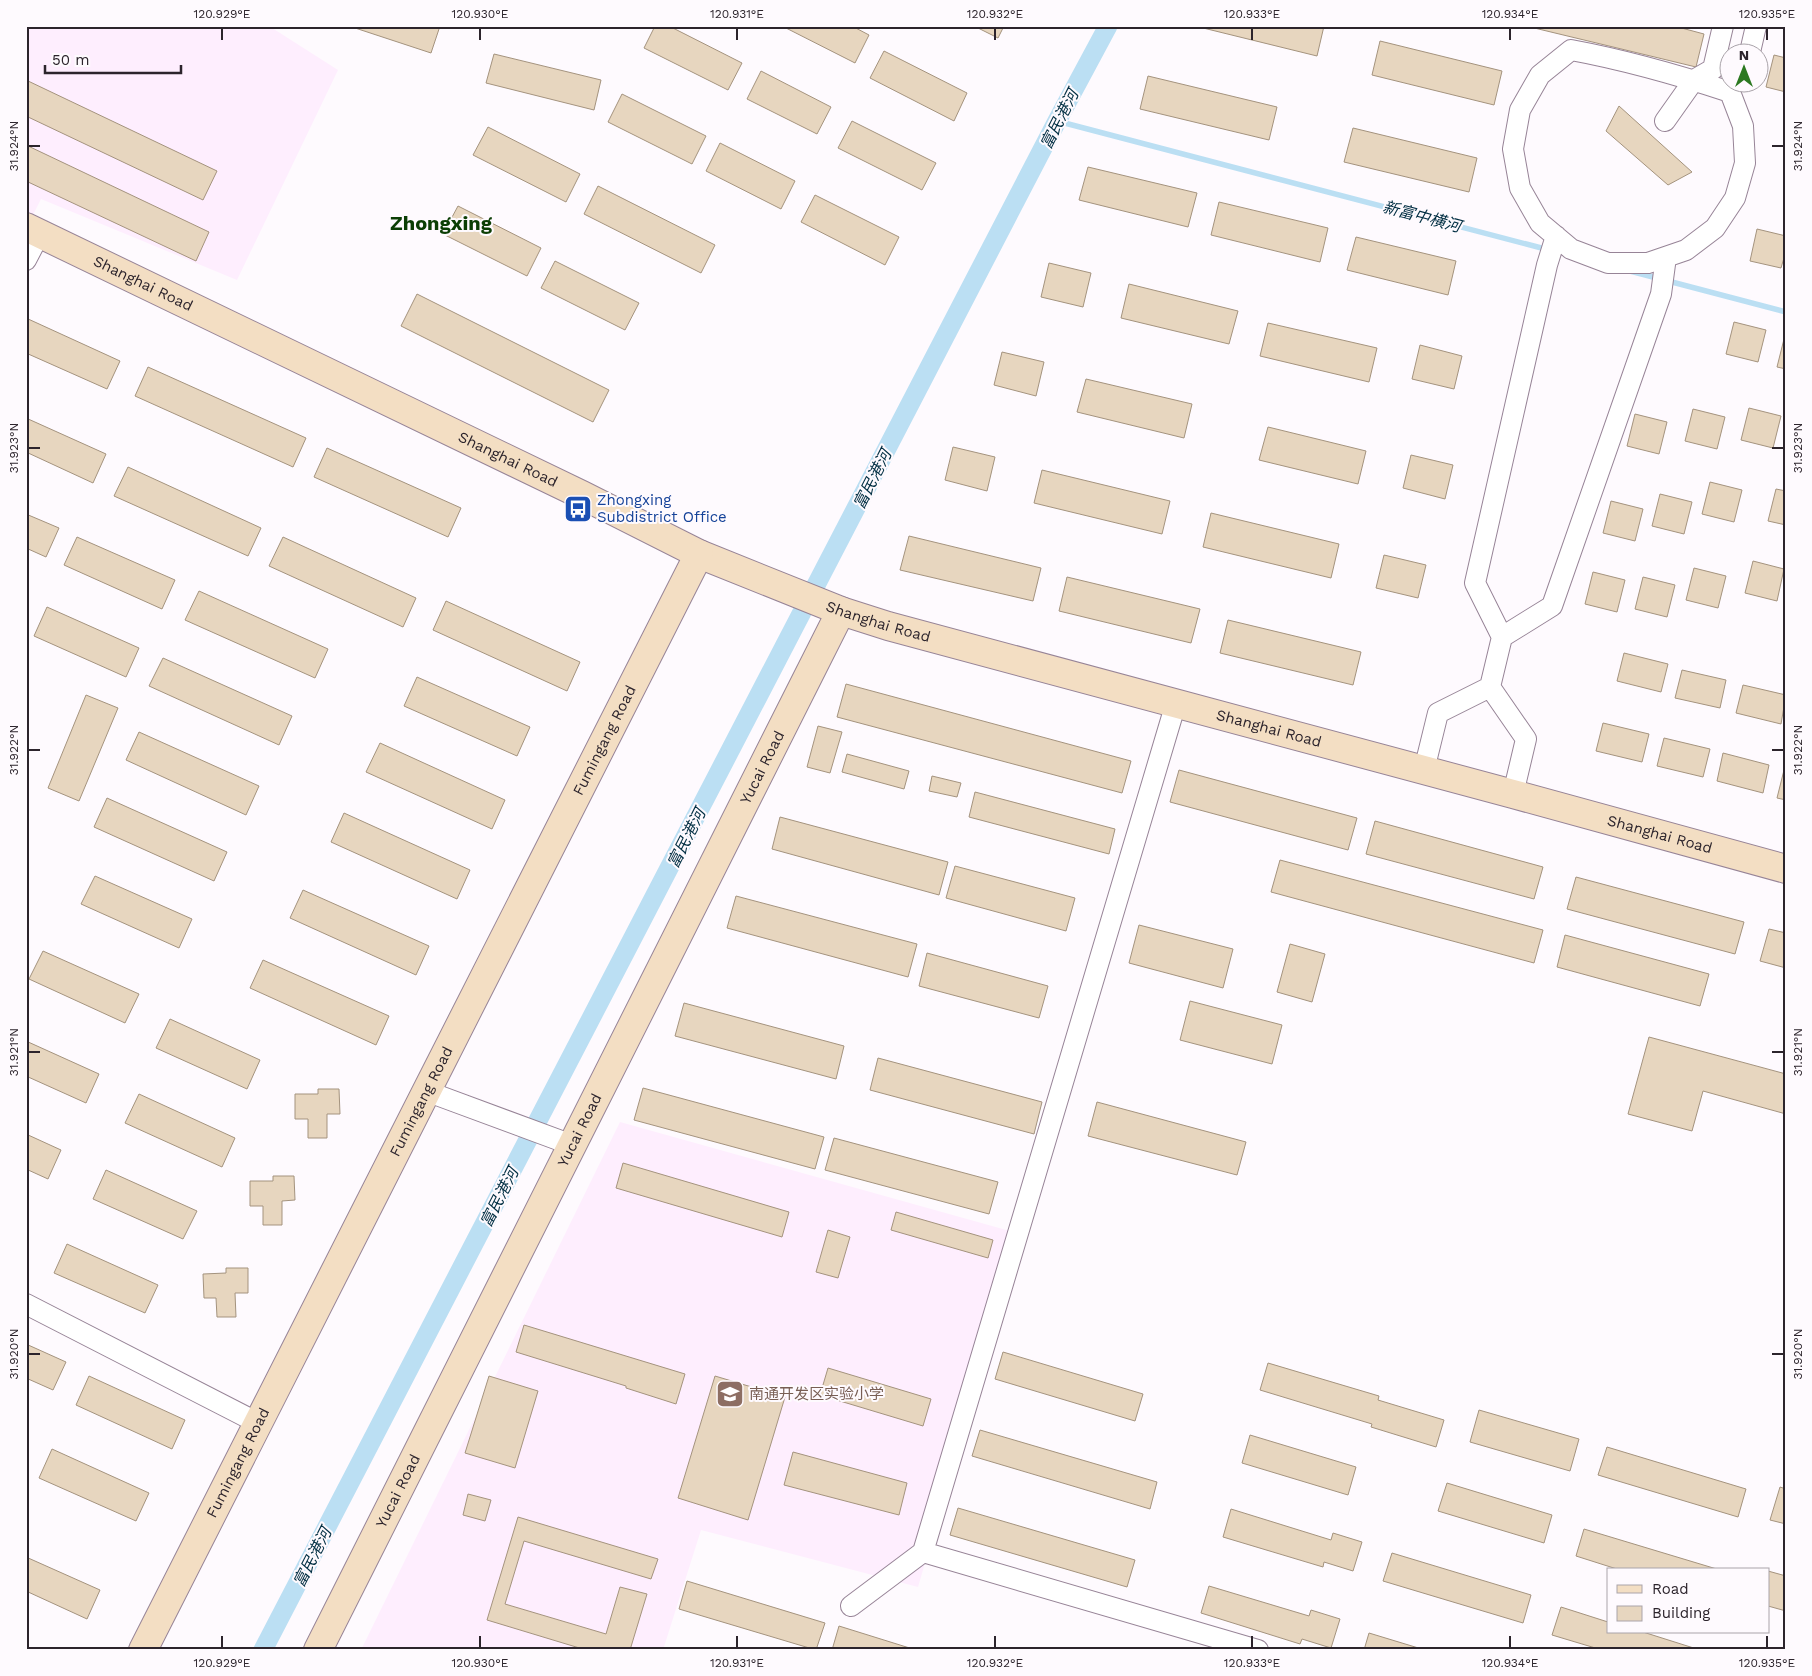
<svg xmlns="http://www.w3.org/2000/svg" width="1812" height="1676" font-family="'Work Sans','Noto Sans SC',sans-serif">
	<rect width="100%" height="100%" fill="#fefafe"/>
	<!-- built -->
	<path fill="#feeefe" d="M26 26H269L338 70 237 280 41 199 26 229Z
		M620 1122 1021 1234 918 1587 701 1530 663 1650H361Z"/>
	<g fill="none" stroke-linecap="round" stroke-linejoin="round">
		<!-- stream -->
		<path stroke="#bbdff3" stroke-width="5.5" d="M1057 121 1549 250
			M1630 271 1786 312"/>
		<!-- canal -->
		<path stroke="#bbdff3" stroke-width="19" d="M263 1650 1057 121 1108 26"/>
	</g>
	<!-- building -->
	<path fill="#e7d6bf" stroke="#a4937e" d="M349 26H440L431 53Z
		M655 26H669L742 63 728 90 644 48Z
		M852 26 869 35 855 63 784 27Z
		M974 26H1004L998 38Z
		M1195 26H1324L1317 56Z
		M1526 26H1674L1704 34 1696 67Z
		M1380 41 1502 71 1494 105 1372 75Z
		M884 51 967 93 954 121 870 78Z
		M494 54 601 80 594 110 486 83Z
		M1774 55 1786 58V92L1766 87Z
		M761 71 831 107 817 134 747 99Z
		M1148 76 1277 107 1269 140 1140 109Z
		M26 80 217 171 203 200 26 116Z
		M622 94 706 136 692 164 608 122Z
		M1619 106 1692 172 1668 185 1606 131Z
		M852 121 936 163 922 190 838 148Z
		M488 127 580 174 566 202 473 155Z
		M1353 128 1477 158 1469 192 1344 162Z
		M720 143 795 181 781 209 706 171Z
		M26 145 209 232 196 261 26 181Z
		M1088 167 1197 193 1188 227 1079 200Z
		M598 186 715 245 701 273 584 214Z
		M815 195 899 237 885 265 801 222Z
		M1219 202 1328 228 1320 262 1211 235Z
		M458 206 541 248 527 276 443 234Z
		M1757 229 1786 236V251L1781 268 1750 261Z
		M1356 237 1456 261 1448 295 1347 270Z
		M555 261 639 303 625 330 541 288Z
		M1049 263 1091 273 1083 307 1041 297Z
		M1129 284 1238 311 1229 344 1121 318Z
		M417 294 609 390 593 422 401 326Z
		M26 318 120 361 107 389 26 353Z
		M1734 322 1766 330 1758 362 1726 354Z
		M1268 323 1377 348 1369 382 1260 356Z
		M1785 335H1786V369L1777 367Z
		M1420 345 1462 356 1454 389 1412 379Z
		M1002 352 1044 362 1036 396 994 385Z
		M148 367 306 438 293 467 135 396Z
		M1086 379 1192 404 1184 438 1077 412Z
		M1749 408 1781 416 1773 448 1741 440Z
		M1693 409 1725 417 1717 449 1685 441Z
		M1635 414 1667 422 1659 454 1627 446Z
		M26 418 106 454 93 483 26 452Z
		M1268 427 1366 451 1358 484 1259 460Z
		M953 447 995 457 987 491 945 480Z
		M327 448 461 508 448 537 314 477Z
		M1411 455 1453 465 1445 499 1403 488Z
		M128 467 261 528 248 556 114 496Z
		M1042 470 1170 501 1162 534 1034 503Z
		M1710 482 1742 490 1734 522 1702 514Z
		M1776 489 1786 491V525L1768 521Z
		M1660 494 1692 502 1684 534 1652 526Z
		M1611 501 1643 509 1635 541 1603 533Z
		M1211 513 1339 544 1331 578 1203 547Z
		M26 514 59 528 46 557 26 548Z
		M909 536 1041 568 1033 601 900 570Z
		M77 537 175 580 162 609 64 565Z
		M283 537 416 598 403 627 269 566Z
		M1384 555 1426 565 1418 598 1376 588Z
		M1753 561 1784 569 1777 601 1745 593Z
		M1694 568 1726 576 1718 608 1686 600Z
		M1593 572 1625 580 1617 612 1585 604Z
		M1067 577 1200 609 1191 643 1059 611Z
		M1643 577 1675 585 1667 617 1635 609Z
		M199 591 328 649 315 678 185 620Z
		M446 601 580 662 567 691 433 630Z
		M47 607 139 648 126 677 34 636Z
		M1228 620 1361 652 1353 685 1220 653Z
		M1624 653 1668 664 1661 692 1617 681Z
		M163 658 292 716 279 745 149 686Z
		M1682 670 1726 680 1720 708 1675 698Z
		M417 677 530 727 517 756 404 706Z
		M846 684 1131 761 1122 793 837 717Z
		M1743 685 1786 695 1781 724 1736 713Z
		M86 695 118 708 79 801 48 788Z
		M1603 723 1649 734 1642 762 1596 751Z
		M818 726 842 732 830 773 807 767Z
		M139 732 259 786 246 815 126 760Z
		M1664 738 1710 749 1703 777 1657 766Z
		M380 743 505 800 492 829 366 772Z
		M1723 753 1769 765 1763 793 1717 781Z
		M847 754 909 771 904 789 842 772Z
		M1179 770 1357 818 1348 850 1170 802Z
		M1784 770H1786V800L1777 798Z
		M932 776 961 783 957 797 929 791Z
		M975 792 1115 829 1109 854 969 817Z
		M107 798 227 852 214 881 94 827Z
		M344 813 470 870 457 899 331 842Z
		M780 817 948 862 939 895 772 849Z
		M1375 821 1543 867 1534 899 1366 854Z
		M1280 860 1543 930 1534 963 1271 892Z
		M955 866 1075 898 1066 931 946 898Z
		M95 876 192 919 179 948 81 904Z
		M1576 877 1744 922 1735 954 1567 909Z
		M303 890 429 946 416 975 290 918Z
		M736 896 917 944 908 977 727 928Z
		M1139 925 1233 949 1223 988 1129 963Z
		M1769 929 1786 933V968L1760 961Z
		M1565 935 1709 974 1700 1006 1557 967Z
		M1290 944 1325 954 1312 1002 1277 992Z
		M43 951 139 994 125 1023 29 979Z
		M927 953 1048 986 1039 1018 919 986Z
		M263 960 389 1016 376 1045 250 988Z
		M1190 1001 1282 1025 1272 1064 1180 1040Z
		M684 1003 844 1046 836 1079 675 1036Z
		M170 1019 260 1060 247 1089 156 1048Z
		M1649 1037 1786 1074V1114L1703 1091 1692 1131 1628 1114Z
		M26 1041 99 1074 86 1103 26 1076Z
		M878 1058 1042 1102 1034 1134 870 1090Z
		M643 1088 824 1137 815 1169 634 1120Z
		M318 1089H339L340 1114H327V1138H308V1119H295V1094H318Z
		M139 1094 235 1138 222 1167 125 1123Z
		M1097 1102 1246 1142 1237 1175 1088 1136Z
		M26 1134 61 1150 48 1179 26 1169Z
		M834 1138 998 1182 989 1214 825 1170Z
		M623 1163 789 1212 782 1237 616 1188Z
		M106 1170 197 1211 183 1239 93 1199Z
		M273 1176H294L295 1200 282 1201V1225H263V1206H250V1181H273Z
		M896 1212 993 1240 988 1258 891 1230Z
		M828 1230 850 1237 838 1278 816 1272Z
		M67 1244 158 1285 145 1313 54 1273Z
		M226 1268H248V1293H235L236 1317H217L216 1298H204L203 1274 226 1273Z
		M524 1325 685 1374 676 1404 626 1388V1386L516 1352Z
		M26 1344 66 1362 53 1390 26 1378Z
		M1003 1352 1143 1394 1135 1421 995 1379Z
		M1268 1363 1379 1396 1378 1400 1444 1420 1436 1447 1371 1427 1372 1424 1260 1390Z
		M828 1368 931 1399 923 1426 820 1395Z
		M89 1376 185 1420 172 1449 76 1405Z
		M489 1376 538 1391 515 1468 465 1453Z
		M715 1376 785 1397 748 1520 678 1498Z
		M1479 1410 1579 1439 1570 1471 1470 1442Z
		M980 1430 1157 1482 1150 1509 972 1456Z
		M1250 1435 1356 1467 1348 1495 1242 1463Z
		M1607 1447 1746 1489 1738 1517 1598 1475Z
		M52 1449 149 1493 136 1521 39 1478Z
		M793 1452 907 1483 899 1515 784 1485Z
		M1447 1483 1552 1515 1544 1543 1438 1511Z
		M1780 1487 1786 1489V1524L1770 1520Z
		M468 1494 491 1500 485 1521 463 1515Z
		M958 1508 1135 1560 1127 1587 950 1535Z
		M1231 1509 1331 1540 1333 1533 1362 1542 1353 1571 1324 1562 1323 1567 1223 1537Z
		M518 1517 658 1559 651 1579 524 1541 505 1604 606 1634 620 1587 647 1594 630 1650H586L487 1620Z
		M1584 1529 1720 1570H1620L1576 1556Z
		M1392 1553 1531 1595 1523 1623 1383 1581Z
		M26 1557 100 1590 87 1619 26 1591Z
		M1768 1571 1786 1576V1611L1768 1606Z
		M687 1581 825 1623 816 1650 679 1609Z
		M1209 1586 1309 1616 1311 1610 1340 1619 1331 1648 1302 1639 1300 1644 1201 1613Z
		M1561 1607 1608 1622V1632H1643L1700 1650H1602L1552 1635Z
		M839 1626 916 1650H832Z
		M1369 1633 1425 1650H1364Z"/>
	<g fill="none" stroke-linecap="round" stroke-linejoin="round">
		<!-- street casing -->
		<g stroke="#978497" stroke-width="22">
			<path id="street" d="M1571 50C1625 60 1678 75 1730 92L1743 126 1745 163 1735 198 1715 228 1686 250 1648 263H1608L1571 249 1540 223 1520 188 1513 149 1520 110 1540 75Z
				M1750 52 1756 26
				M1665 121 1694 80 1713 69 1723 26
				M1556 236 1547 265 1475 583 1502 637 1552 606 1661 294 1666 257
				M26 260 40 233
				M1490 687 1502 637
				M1424 770 1438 713 1490 687 1526 739 1513 794
				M426 1091 572 1145
				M26 1304 258 1423
				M923 1552 1258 1650
				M851 1606 923 1552 1176 703"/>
		</g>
		<!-- secondary casing -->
		<g stroke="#978497" stroke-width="30">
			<g id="secondary">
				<path id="s1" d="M26 227 582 495 699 554 841 611 888 626 1513 794 1786 869"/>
				<path id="s2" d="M143 1650 699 554"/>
				<path id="s3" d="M318 1650 841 611"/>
			</g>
		</g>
		<!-- street -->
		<use href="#street" stroke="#fff" stroke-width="20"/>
		<!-- secondary -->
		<use href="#secondary" stroke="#f3dec3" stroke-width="28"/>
	</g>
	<!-- ticks -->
	<path fill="none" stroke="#2c242c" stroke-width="2" d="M222 28V40M480 28V40M737 28V40M995 28V40M1252 28V40M1510 28V40M1767 28V40M28 146H40M1772 146H1784M28 448H40M1772 448H1784M28 750H40M1772 750H1784M28 1052H40M1772 1052H1784M28 1354H40M1772 1354H1784M222 1636V1648M480 1636V1648M737 1636V1648M995 1636V1648M1252 1636V1648M1510 1636V1648M1767 1636V1648"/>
	<!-- icons -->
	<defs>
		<g id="bus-square" transform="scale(1.4375)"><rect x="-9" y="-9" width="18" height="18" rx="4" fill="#1a4fb4" stroke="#fefafe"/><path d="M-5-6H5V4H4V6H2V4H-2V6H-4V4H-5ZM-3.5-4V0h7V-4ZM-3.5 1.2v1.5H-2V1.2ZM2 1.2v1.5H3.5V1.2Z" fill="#fff"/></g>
		<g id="school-square" transform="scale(1.4375)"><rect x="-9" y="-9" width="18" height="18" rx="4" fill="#8d6e63" stroke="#fefafe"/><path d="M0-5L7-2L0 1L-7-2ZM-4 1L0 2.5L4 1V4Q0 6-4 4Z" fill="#fff"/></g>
	</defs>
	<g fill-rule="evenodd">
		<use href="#bus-square" x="578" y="509"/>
		<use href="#school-square" x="730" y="1394"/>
	</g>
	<g text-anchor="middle" stroke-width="4" stroke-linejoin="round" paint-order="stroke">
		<!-- street labels -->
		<g font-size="15" fill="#2c242c" stroke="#fefafe">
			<text dy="5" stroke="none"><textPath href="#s1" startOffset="130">Shanghai Road</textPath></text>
			<text dy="5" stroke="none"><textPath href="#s1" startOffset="535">Shanghai Road</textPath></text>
			<text dy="5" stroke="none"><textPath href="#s1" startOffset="940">Shanghai Road</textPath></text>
			<text dy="5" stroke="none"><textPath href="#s1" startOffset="1345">Shanghai Road</textPath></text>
			<text dy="5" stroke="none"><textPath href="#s2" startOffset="1020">Fumingang Road</textPath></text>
			<text dy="5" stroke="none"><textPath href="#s3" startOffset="988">Yucai Road</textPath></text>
			<text dy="5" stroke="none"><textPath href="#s1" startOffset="1750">Shanghai Road</textPath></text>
			<text dy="5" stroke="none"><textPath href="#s2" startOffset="615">Fumingang Road</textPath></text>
			<text dy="5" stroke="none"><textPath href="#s3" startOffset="582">Yucai Road</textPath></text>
			<text dy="5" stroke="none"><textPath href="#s2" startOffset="210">Fumingang Road</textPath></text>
			<text dy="5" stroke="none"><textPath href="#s3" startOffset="178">Yucai Road</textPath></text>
		</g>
		<!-- transit labels -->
		<g font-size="15" fill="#164399" stroke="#fefafe" text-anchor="start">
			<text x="597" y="505">Zhongxing<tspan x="597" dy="17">Subdistrict Office</tspan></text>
		</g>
		<!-- education labels -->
		<g font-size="15" fill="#785e54" stroke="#fefafe" text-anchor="start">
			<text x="749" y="1399">南通开发区实验小学</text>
		</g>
		<!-- water labels -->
		<g font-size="16" font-style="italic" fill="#002e42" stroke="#fefafe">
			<text transform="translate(1059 119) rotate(-63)" y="6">富民港河</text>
			<text transform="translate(1422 216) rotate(15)" y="6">新富中横河</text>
			<text transform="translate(872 479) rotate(-63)" y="6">富民港河</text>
			<text transform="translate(686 838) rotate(-63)" y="6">富民港河</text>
			<text transform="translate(499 1197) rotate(-63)" y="6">富民港河</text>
			<text transform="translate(312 1557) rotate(-63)" y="6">富民港河</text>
		</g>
		<!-- district labels -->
		<g font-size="20" font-weight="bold" fill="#0b3e04" stroke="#fefafe">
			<text x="441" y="230">Zhongxing</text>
		</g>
	</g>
	<!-- border -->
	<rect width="1812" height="1676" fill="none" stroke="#fefafe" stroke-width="55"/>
	<!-- legend -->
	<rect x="1607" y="1568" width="162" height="65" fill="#fefafe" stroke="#aaa4aa"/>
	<rect x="1617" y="1585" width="25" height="8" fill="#f3dec3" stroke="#aaa4aa"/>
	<text x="1652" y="1594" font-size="15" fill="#2c242c">Road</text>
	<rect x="1617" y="1606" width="25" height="15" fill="#e7d6bf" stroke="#aaa4aa"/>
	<text x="1652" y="1618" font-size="15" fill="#2c242c">Building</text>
	<!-- north arrow -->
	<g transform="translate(1744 68)"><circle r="24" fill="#fefafe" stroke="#aaa4aa"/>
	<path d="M0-4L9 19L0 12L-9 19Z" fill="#2c7921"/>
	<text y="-8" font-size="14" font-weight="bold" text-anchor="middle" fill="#2c242c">N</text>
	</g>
	<!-- scale -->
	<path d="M45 65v8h136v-8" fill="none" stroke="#2c242c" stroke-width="2.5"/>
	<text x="52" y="65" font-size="15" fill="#2c242c" stroke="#fefafe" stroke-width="4" paint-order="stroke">50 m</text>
	<rect x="28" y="28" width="1756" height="1620" fill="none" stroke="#2c242c" stroke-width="2"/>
	<g font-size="12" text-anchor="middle" fill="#2c242c">
		<text x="222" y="18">120.929°E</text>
		<text x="480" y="18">120.930°E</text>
		<text x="737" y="18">120.931°E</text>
		<text x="995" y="18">120.932°E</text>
		<text x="1252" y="18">120.933°E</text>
		<text x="1510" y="18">120.934°E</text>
		<text x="1767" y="18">120.935°E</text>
		<text transform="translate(14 146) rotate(-90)" y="4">31.924°N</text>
		<text transform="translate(1798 146) rotate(-90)" y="4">31.924°N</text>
		<text transform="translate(14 448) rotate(-90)" y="4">31.923°N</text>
		<text transform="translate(1798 448) rotate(-90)" y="4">31.923°N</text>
		<text transform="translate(14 750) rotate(-90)" y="4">31.922°N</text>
		<text transform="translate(1798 750) rotate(-90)" y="4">31.922°N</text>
		<text transform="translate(14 1052) rotate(-90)" y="4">31.921°N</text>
		<text transform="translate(1798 1052) rotate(-90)" y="4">31.921°N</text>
		<text transform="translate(14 1354) rotate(-90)" y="4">31.920°N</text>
		<text transform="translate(1798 1354) rotate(-90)" y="4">31.920°N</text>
		<text x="222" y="1667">120.929°E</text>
		<text x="480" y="1667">120.930°E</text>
		<text x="737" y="1667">120.931°E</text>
		<text x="995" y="1667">120.932°E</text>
		<text x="1252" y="1667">120.933°E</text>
		<text x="1510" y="1667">120.934°E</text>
		<text x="1767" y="1667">120.935°E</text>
	</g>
</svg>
